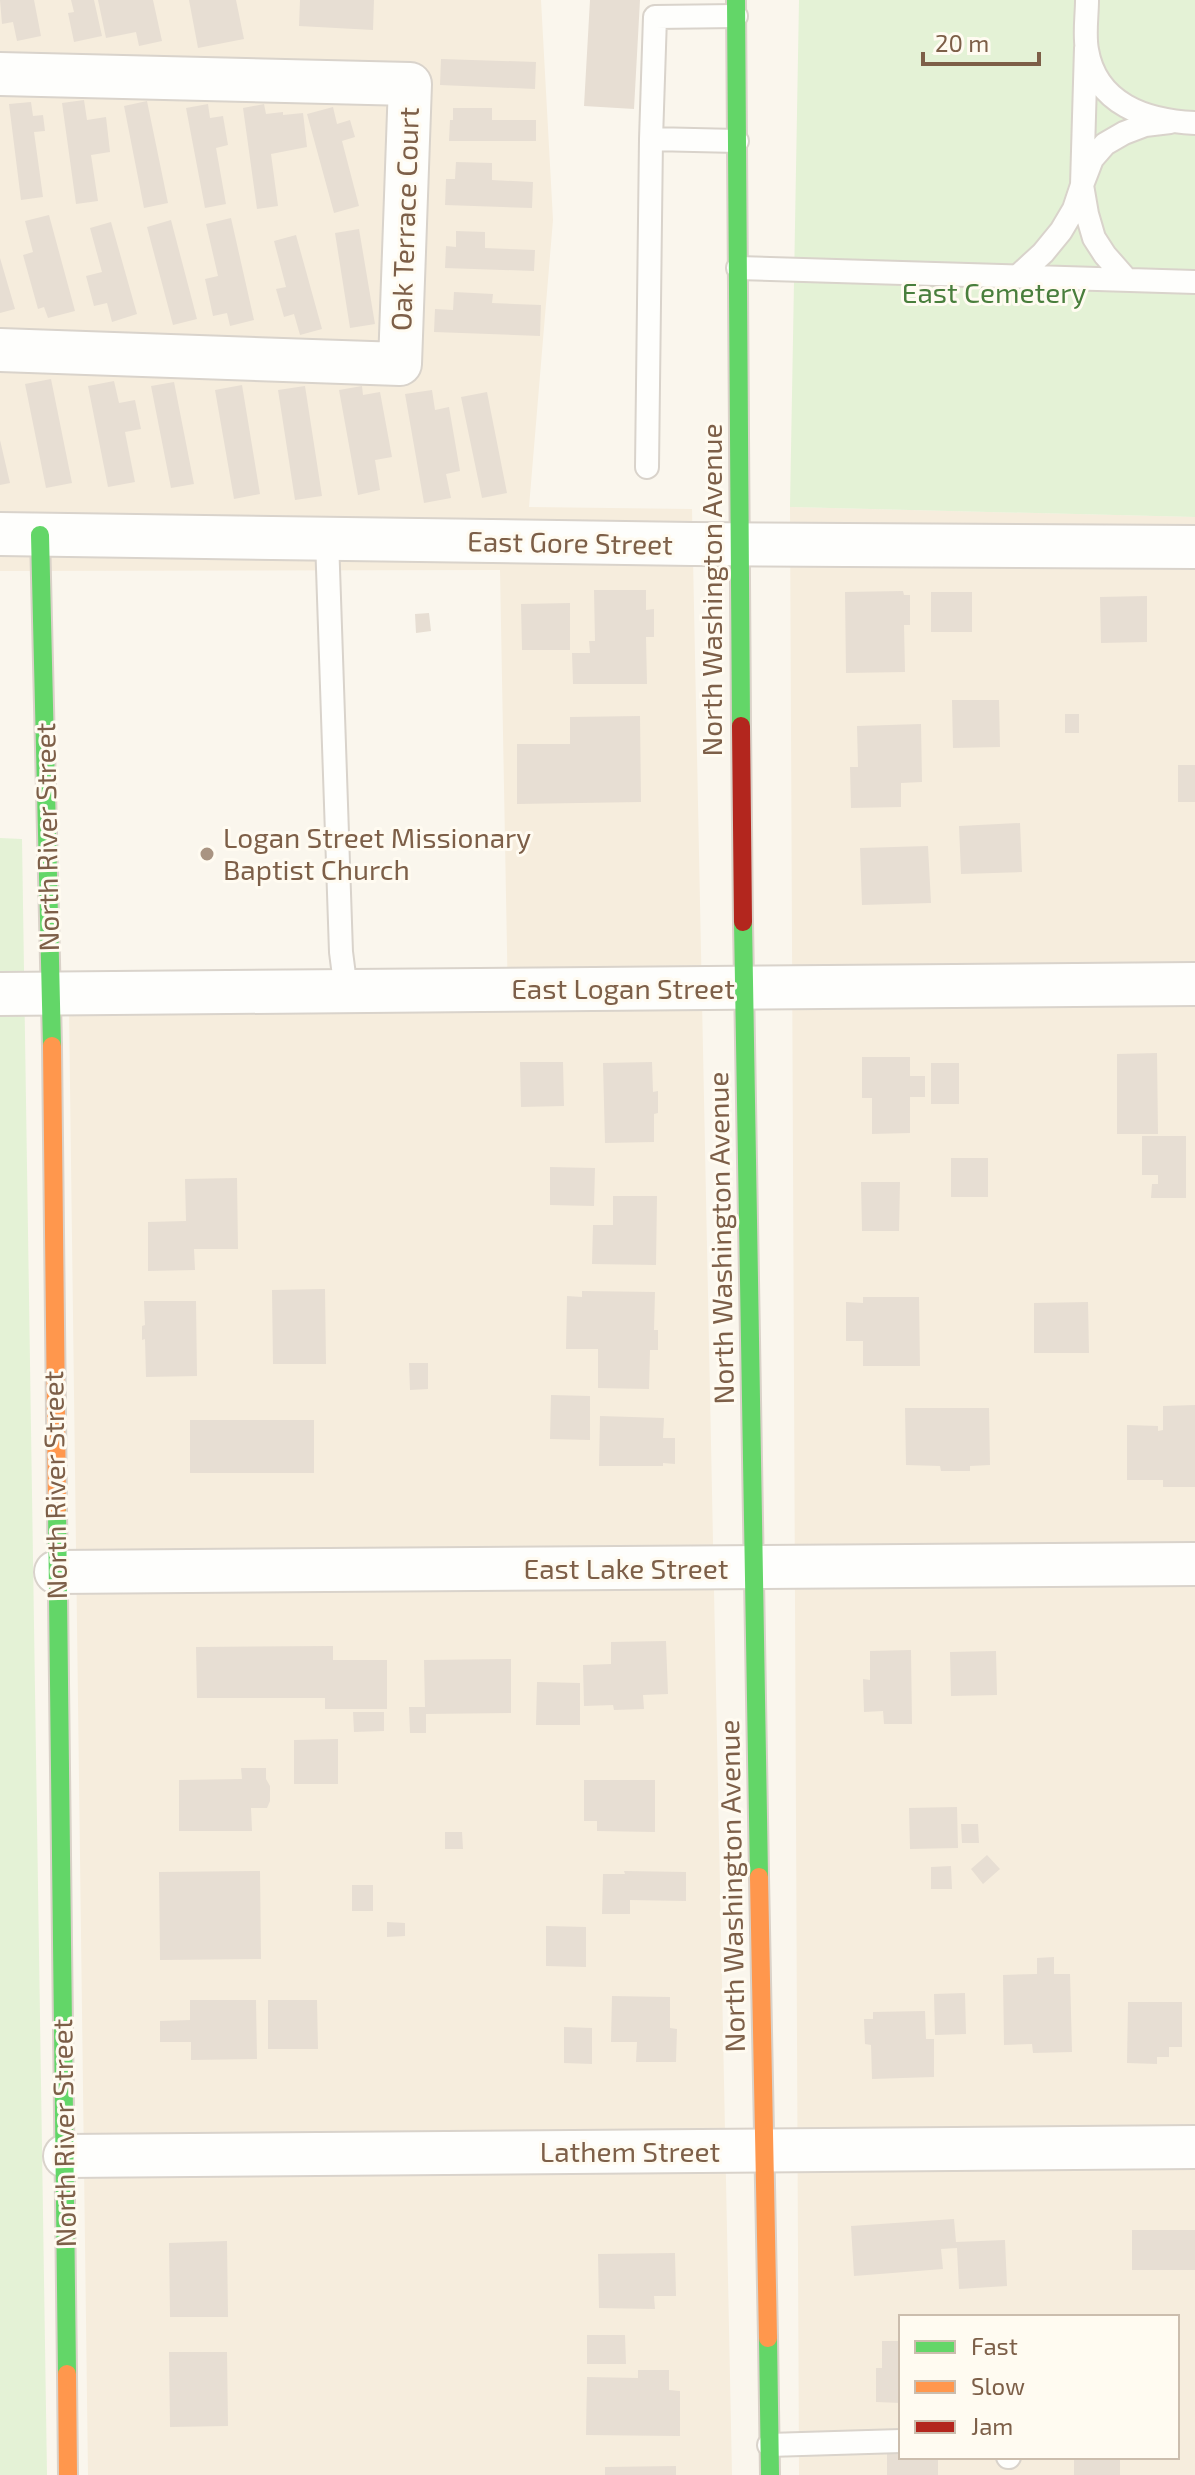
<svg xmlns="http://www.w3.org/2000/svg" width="1195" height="2475" font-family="'Exo 2',sans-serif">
	<rect width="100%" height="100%" fill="#faf6ed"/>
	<!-- residential -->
	<path fill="#f6eddd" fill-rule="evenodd" d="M0 0H541L553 220 529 507 692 509 732 2475H88L69 1007 508 1004 500 570 0 571Z
		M790 507 1195 517V2475H799ZM901 2317H1177V2457H901Z"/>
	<!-- green -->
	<path fill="#e4f2d6" d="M799 0H1195V517L790 507Z
		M0 838 22 839 47 2475H0Z"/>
	<!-- building -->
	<path fill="#e7ded3" d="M0 0H34L41 36 17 41 13 22 2 24Z
		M71 0H94L102 36 74 42 68 13 74 12Z
		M98 0H153L162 41 139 46 136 32 106 38Z
		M189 0H236L244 39 198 48Z
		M300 0H374L373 30 299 26Z
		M590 0H640L634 109 584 106Z
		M441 59 536 62 535 89 440 85Z
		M84 100 87 120 106 117 110 152 91 155 98 201 76 204 62 103Z
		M147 101 168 203 144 208 124 106Z
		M31 102 33 116 43 115 45 131 34 132 43 197 21 200 9 104Z
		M208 104 210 118 223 116 228 145 216 148 226 204 205 208 186 108Z
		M264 104 266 114 283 112V115L303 113 307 147 271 154 278 206 257 209 243 108Z
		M333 107 337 124 350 120 355 137 342 141 359 206 334 213 307 114Z
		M453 108H492V120H536V141H449L450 120H453Z
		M456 162 492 163V180L533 182 532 208 445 205 446 179H455Z
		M49 215 75 311 48 318 44 307 38 309 23 255 33 252 25 221Z
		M231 218 254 320 230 326 227 313 213 316 205 279 218 276 206 224Z
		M171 220 197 319 173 325 147 227Z
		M111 222 137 314 112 322 107 303 94 306 86 276 102 272 90 228Z
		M359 229 375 324 350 328 335 233Z
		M456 231 485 232V248L535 250 534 271 445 268 446 246 456 247Z
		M296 235 322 329 300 335 294 314 284 317 276 289 286 287 274 241Z
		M0 258 15 309 0 313Z
		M454 292 493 294 492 303 541 305 540 336 434 332 435 309 453 310Z
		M51 379 72 483 46 488 25 384Z
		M114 381 119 403 135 400 141 429 125 432 135 482 108 487 88 386Z
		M174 382 194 484 171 488 151 386Z
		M242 385 260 494 234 499 215 390Z
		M305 386 322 496 295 500 278 390Z
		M362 386 363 395 380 392 392 457 375 460 380 490 358 495 339 390Z
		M432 390 435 410 449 407 460 471 446 474 451 498 424 503 405 394Z
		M487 392 507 493 482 498 461 397Z
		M0 440 10 483 0 485Z
		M594 590H646V610L654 609V637H646L647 684H573L572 653H590L589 641H595Z
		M903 591 904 595H910V625H904L905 672 846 673 845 592Z
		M931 592H972V632H931Z
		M1147 596V642L1101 643 1100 597Z
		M570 603V650H522L521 604Z
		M429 613 431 631 416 633 415 614Z
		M952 700H999L1000 747 953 748Z
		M1065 714H1079V733H1065Z
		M640 716 641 802 517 804V744H570V717Z
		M921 724 922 782 901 783V807L851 808 850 767H858L857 726Z
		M1178 765H1195V802H1178Z
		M1020 823 1022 872 961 874 959 826Z
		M928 846 931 903 862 905 860 848Z
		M1157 1053 1158 1134H1117V1054Z
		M862 1057H910V1076H925V1097H910V1133L872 1134V1098H862Z
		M520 1062H563L564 1106 521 1107Z
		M652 1062 653 1092 658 1091V1113L654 1114V1142L605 1143 603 1063Z
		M931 1063H959V1104H931Z
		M1142 1136H1186V1198H1151L1152 1184H1158V1175H1142Z
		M951 1158H988V1197H951Z
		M550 1167 595 1168 594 1206 550 1205Z
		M237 1178 238 1249H194L195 1270 148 1271V1222L186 1221 185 1179Z
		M861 1182H900L899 1231H862Z
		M613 1196H657L656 1265 592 1264 593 1225H613Z
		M325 1289 326 1364H273L272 1290Z
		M582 1291 655 1292 654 1330H658V1350H650L649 1389 598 1388V1349H566L567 1296 582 1297Z
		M863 1297H919L920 1366H863V1341H846V1302L863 1303Z
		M144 1301H196L197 1376 146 1377 145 1339 142 1340V1326L145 1325Z
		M1088 1302 1089 1353H1034V1303Z
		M409 1363H428V1389L410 1390Z
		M551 1395 590 1396V1440L550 1439Z
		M1195 1405V1487H1163V1480H1127V1425L1158 1426V1431L1163 1430V1406Z
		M905 1408H989L990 1465 970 1466V1471H941L940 1466 906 1465Z
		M600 1416 664 1418 663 1438H675V1464L663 1463V1466H599Z
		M190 1420H314V1473H190Z
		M666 1641 668 1694 643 1695 644 1709 614 1710 613 1705 584 1706 583 1665 611 1664V1642Z
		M333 1646V1660H387V1709H325V1698H197L196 1647Z
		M911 1650 912 1724H884L883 1711 864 1712 863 1679 870 1680V1651Z
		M996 1651 997 1695 951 1696 950 1652Z
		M511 1659V1713L426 1714V1733H410L409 1707H425L424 1660Z
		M537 1682 580 1683V1725H536Z
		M353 1712H384V1731L354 1732Z
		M338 1739V1784H294V1740Z
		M241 1768H266V1779L270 1786V1801L267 1808H251L252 1831H179V1780L242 1779Z
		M584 1780H655V1832L597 1831V1821H584Z
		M957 1807 958 1848 910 1849 909 1808Z
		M961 1824H978L979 1843H962Z
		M445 1832H462L463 1849H445Z
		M987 1855 1000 1869 983 1884 971 1869Z
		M951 1866 952 1889H931V1867Z
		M260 1871 261 1959 160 1960 159 1872Z
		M624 1871 686 1872V1901L630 1900V1914H602L603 1874H625Z
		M352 1885H373V1911H352Z
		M387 1922 405 1923V1936L387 1937Z
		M546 1926 586 1927V1967L546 1966Z
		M1054 1957V1974H1070L1072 2052 1033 2053 1032 2044 1004 2045 1003 1975 1037 1974V1958Z
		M965 1993 966 2034 935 2035 934 1994Z
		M612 1996 670 1997V2028L677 2029 676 2062H636L637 2042H611Z
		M190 2000H256L257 2059 191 2060V2042H160V2021L190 2020Z
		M268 2000H317L318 2049H268Z
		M1128 2002H1182V2047H1169V2057H1157V2064L1127 2063Z
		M925 2011 926 2039H934V2077L872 2079 871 2045 865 2044 864 2019H873V2012Z
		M564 2027 592 2028V2064L564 2063Z
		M954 2219 956 2242 1005 2240 1007 2286 959 2289 957 2248 941 2249 943 2269 854 2276 851 2226Z
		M1132 2230H1195V2270H1132Z
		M227 2241 228 2317H170L169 2243Z
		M675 2253 676 2296H654L655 2309 599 2308 598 2254Z
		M587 2335H625L626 2364H587Z
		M882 2341H901V2403L876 2402V2368H882Z
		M169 2352H227L228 2426 170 2427Z
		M638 2370H669V2390L680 2391V2436L586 2435 587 2377 638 2378Z
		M887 2443H901V2457H938V2475H887Z
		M1074 2457H1120V2475H1074Z
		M676 2466V2475H605V2467Z"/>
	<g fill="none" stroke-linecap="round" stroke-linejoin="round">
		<!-- lane casing -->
		<g stroke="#d9d3cb" stroke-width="26">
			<path id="lane" d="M1087 0C1087 16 1084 34 1087 50 1096 104 1146 121 1195 123
				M736 16 655 17 651 139 737 141
				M738 268 1195 282
				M1018 276 1043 253 1061 231 1074 209 1082 185 1086 48
				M1127 280 1105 255 1094 238 1087 214 1082 185 1092 159 1105 144 1124 133 1145 125 1170 122
				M647 467 651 139
				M327 539 341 952 346 991
				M769 2445 901 2441
				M1008 2457H1009"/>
		</g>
		<!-- street casing -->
		<g stroke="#d9d3cb" stroke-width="46">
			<path id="street" d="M0 74 410 84 400 364 0 350
				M0 534 692 544 1195 547
				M0 994 1195 984
				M56 1572 1195 1564
				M65 2156 1195 2147"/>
		</g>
		<!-- fast casing -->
		<g stroke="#dad2c9" stroke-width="22">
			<path id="fast" d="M736 0 741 726
				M40 535 52 1046
				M743 922 759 1877
				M57 1509 67 2374
				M768 2338 770 2475"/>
		</g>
		<!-- slow casing -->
		<g stroke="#dad2c9" stroke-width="22">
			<path id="slow" d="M52 1046 57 1509
				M759 1877 768 2338
				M67 2374 68 2475"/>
		</g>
		<!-- jam casing -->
		<g stroke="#dad2c9" stroke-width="22">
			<path id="jam" d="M741 726 743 922"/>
		</g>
		<!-- lane -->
		<use href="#lane" stroke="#fefefc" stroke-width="22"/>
		<!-- street -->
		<use href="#street" stroke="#fefefc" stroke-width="42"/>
		<!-- fast -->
		<use href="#fast" stroke="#63d668" stroke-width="18"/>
		<!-- slow -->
		<use href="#slow" stroke="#ff974d" stroke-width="18"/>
		<!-- jam -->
		<use href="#jam" stroke="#b3261e" stroke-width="18"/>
	</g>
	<!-- markers -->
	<circle fill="#a99482" stroke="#fffbf1" stroke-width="3" cx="207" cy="854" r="8"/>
	<g text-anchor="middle" stroke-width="6" stroke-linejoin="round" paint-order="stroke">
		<!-- street labels -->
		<g font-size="28" fill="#7d5f48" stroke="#fffbf1">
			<text transform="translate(405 219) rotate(-88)" y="10">Oak Terrace Court</text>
			<text transform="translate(570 543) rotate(1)" y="10">East Gore Street</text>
			<text transform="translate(712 590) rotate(-90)" y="10">North Washington Avenue</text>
			<text transform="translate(47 837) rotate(-91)" y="10">North River Street</text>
			<text x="623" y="999">East Logan Street</text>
			<text transform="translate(721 1238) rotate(-91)" y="10">North Washington Avenue</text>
			<text transform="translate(55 1485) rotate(-91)" y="10">North River Street</text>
			<text x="626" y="1579">East Lake Street</text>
			<text transform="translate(732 1886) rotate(-91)" y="10">North Washington Avenue</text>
			<text transform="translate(64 2133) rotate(-91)" y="10">North River Street</text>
			<text x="630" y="2162">Lathem Street</text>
		</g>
		<!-- park labels -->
		<g font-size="28" fill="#497e3c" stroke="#fffbf1">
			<text x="994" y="303">East Cemetery</text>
		</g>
		<!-- poi labels -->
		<g font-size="28" fill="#7d5f48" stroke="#fffbf1" text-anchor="start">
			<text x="223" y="848">Logan Street Missionary<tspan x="223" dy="32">Baptist Church</tspan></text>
		</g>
	</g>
	<!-- legend -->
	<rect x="899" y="2315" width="280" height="144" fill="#fffbf1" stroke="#cbbdad" stroke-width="2"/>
	<rect x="915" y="2341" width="40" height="12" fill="#63d668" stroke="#cbbdad" stroke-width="2"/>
	<text x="971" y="2355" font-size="24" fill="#7d5f48">Fast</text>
	<rect x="915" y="2381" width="40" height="12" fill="#ff974d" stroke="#cbbdad" stroke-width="2"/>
	<text x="971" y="2395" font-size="24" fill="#7d5f48">Slow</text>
	<rect x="915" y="2421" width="40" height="12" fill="#b3261e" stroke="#cbbdad" stroke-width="2"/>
	<text x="971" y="2435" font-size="24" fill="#7d5f48">Jam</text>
	<!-- scale -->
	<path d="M923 52v12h116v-12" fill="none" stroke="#7d5f48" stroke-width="4"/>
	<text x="935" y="52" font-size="24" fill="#7d5f48" stroke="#fffbf1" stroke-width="6" paint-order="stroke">20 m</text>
</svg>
